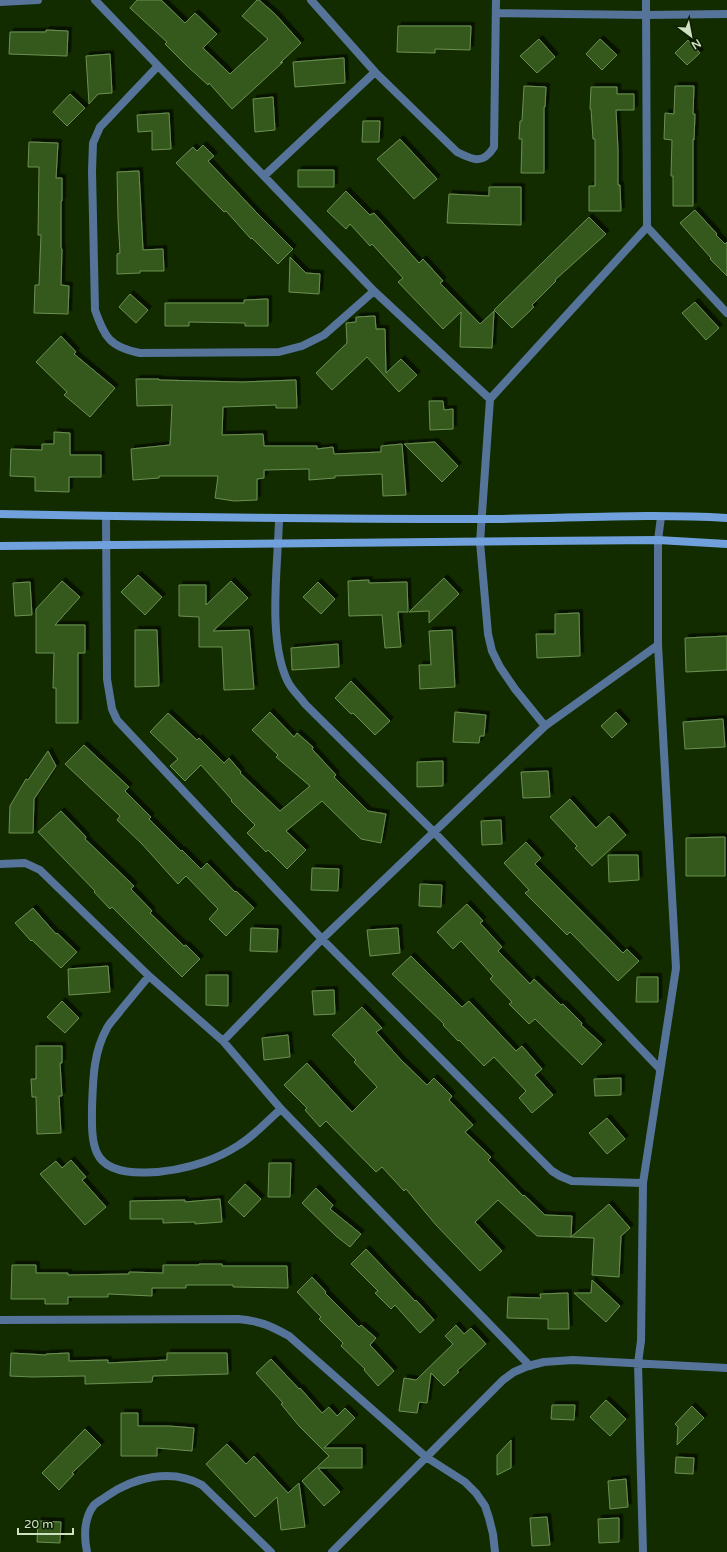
<svg xmlns="http://www.w3.org/2000/svg" width="727" height="1552" font-family="'Varela Round',sans-serif">
	<defs>
		<filter id="shadow"><feDropShadow dx="3.5" dy="-3.5" stdDeviation="0" flood-color="#0009"/></filter>
	</defs>
	<rect width="100%" height="100%" fill="#122c00"/>
	<!-- building -->
	<path fill="#36591b" stroke="#6b9052" filter="url(#shadow)" d="M137 0H161L185 23 195 13 217 34 203 48 230 74 268 39 242 16 257 0H259L275 14 301 43 280 63 283 62 232 109 209 83 208 85 186 65 165 44 167 42 130 8Z
		M398 26H471L470 50 435 49V53L397 52Z
		M46 30 68 31 67 56 9 54 10 32H46Z
		M539 39 555 57 537 73 520 56Z
		M600 39 617 55 602 70 586 54Z
		M688 40 700 53 687 65 675 53Z
		M110 54 112 93 98 94 89 104 86 56Z
		M344 58 345 83 295 87 293 62Z
		M524 86 546 87 545 107H544V173H521L522 139H519L520 121H522Z
		M675 86H694L693 114H695L694 140 693 139V206H673V176H671L672 140 664 139 665 113 674 114Z
		M591 87H617V94H634V110H616L618 150V185H620L621 211H589V186H595V139H593L591 109H590Z
		M70 94 85 108 67 126 53 112Z
		M273 97 275 130 255 132 253 99Z
		M169 113 171 149 152 150V131L138 132 137 115Z
		M363 121H380L379 142H362Z
		M400 139 437 179 414 199 377 159Z
		M29 142 58 143 56 178H62V201H61V248L62 249 61 285 69 286 68 314 34 313 35 285H39L41 235H38L39 167H28Z
		M203 145 214 156 208 161 255 211 293 249 278 264 252 238 251 239 226 211 224 212 176 163 193 147 197 151Z
		M298 170H334V187H298Z
		M139 171 143 250 163 249 164 271H140V273L117 274V254L120 253 118 219 117 172Z
		M489 187H521V225L447 223 449 194 489 196Z
		M346 191 370 215 374 213 419 263 423 259 443 281 440 283 480 324 494 311 492 348 460 347 461 312 443 329 398 282 403 278 372 244 370 246 350 224 346 229 327 211Z
		M695 210 717 234 716 235 725 244 727 242V276L710 259 711 258 680 223Z
		M589 217 606 234 555 280 556 281 532 305 534 307 512 328 494 310Z
		M290 257 306 273 320 274 319 294 289 292Z
		M130 294 148 310 136 323 119 307Z
		M268 299V326H245V323L189 322V326H165V303H244V300Z
		M695 302 719 328 706 340 682 313Z
		M375 316 376 329H385L386 373 401 359 417 375 399 392 367 357 332 390 316 373 347 343 346 323 356 322V317Z
		M61 336 76 352 74 354 115 388 90 417 64 395 67 392 36 362Z
		M136 379H159V380L242 382 296 380 297 408H276V405L223 407 222 435 263 434 264 446H317V449L333 447 334 454 381 452V446L402 444 406 495 383 496 382 474 335 476V478L309 480V469L264 470V478L257 479V500L234 501 215 498 218 476H159V478L133 480 131 449 170 445 172 405 137 406Z
		M429 401H443L444 410 453 409V429L430 430Z
		M54 432 70 433V455H101V477H69V492L35 491V477L10 476 11 449 42 450V444H54Z
		M435 442 458 466 442 482 404 444Z
		M138 575 162 597 145 615 121 592Z
		M444 578 459 594 429 623V611L409 612Z
		M369 580V583L407 582 408 612H398L401 647 385 648 382 615 349 616 348 581Z
		M62 581 80 597 55 625H85V653H78V723H56V688H53L54 653H36V609Z
		M231 581 248 598 213 631 249 630 254 689 224 690 222 647H199V617L179 616V585H206V605Z
		M30 582 32 615 15 616 13 583Z
		M318 582 335 599 321 614 303 597Z
		M579 613 580 656 537 658 536 634H555V614Z
		M135 630H157L159 686 135 687Z
		M452 630 455 687 420 689 419 665H431L429 631Z
		M727 636V670L686 672 685 638Z
		M338 644 339 667 292 670 291 648Z
		M351 681 390 721 375 735 353 713 351 714 335 698Z
		M270 712 294 737 297 733 313 747 312 749 336 775 334 777 368 811 386 814 381 843 361 839 322 801 286 831 306 850 287 869 268 850 266 852 247 833 255 825 231 801 232 800 201 765 185 781 170 766 178 759 150 732 168 713 197 740 199 738 224 763 229 758 241 772 240 773 280 811 310 786 276 757 278 755 252 730Z
		M455 712 486 715 484 736H480L479 743 453 742Z
		M616 712 627 724 612 738 601 726Z
		M723 719 725 747 685 749 683 722Z
		M84 745 129 787 125 791 151 817 149 819 181 851 182 850 201 869 207 863 235 892 236 891 254 908 226 936 209 919 218 909 186 876 178 884 142 844 117 820 120 816 65 764Z
		M48 751 56 766 34 799 33 833H9L10 806 26 779 28 780Z
		M443 761V786L417 787V762Z
		M548 771 550 797 523 798 521 772Z
		M570 799 596 828 609 816 626 835 592 866 575 848 577 846 550 817Z
		M61 811 86 837 85 839 134 886 131 889 152 911 150 913 184 946 186 945 200 959 182 977 112 907 110 909 94 892 95 891 38 832Z
		M501 820 502 844 482 845 481 821Z
		M725 837V876H686V838Z
		M526 842 541 858 535 864 623 953 627 949 639 961 618 981 570 932 567 935 525 893 529 890 504 863Z
		M608 855H638L639 880 609 882Z
		M312 868 339 869 338 891 311 890Z
		M420 884 442 885 441 907 419 906Z
		M467 904 483 921 480 923 502 947 498 951 530 984 534 979 561 1005 563 1004 582 1023 581 1025 602 1044 582 1065 535 1019 529 1024 509 1004 512 1002 490 979 493 976 461 941 453 949 437 932Z
		M33 908 56 934 57 933 77 952 61 968 32 940 31 941 15 923Z
		M251 928 278 929 277 952 250 951Z
		M398 928 400 953 370 956 367 930Z
		M411 956 462 1007 469 1001 516 1051 522 1046 542 1069 535 1075 553 1095 532 1113 519 1098 526 1091 494 1057 484 1066 459 1040 458 1041 443 1025 444 1024 392 974Z
		M108 966 110 992 69 995 68 969Z
		M206 975H228V1006L206 1005Z
		M637 977H658V1002H636Z
		M334 990 335 1014 314 1015 312 991Z
		M62 1001 79 1018 65 1033 47 1017Z
		M362 1007 382 1028 376 1032 401 1060 427 1085 434 1078 452 1096 449 1100 473 1125 465 1132 491 1157 488 1160 523 1196 524 1195 545 1215 572 1216 571 1237 537 1236 498 1200 475 1222 502 1251 480 1271 436 1225 406 1189 404 1191 382 1167 376 1172 326 1121 320 1127 305 1110 307 1108 284 1085 307 1063 352 1112 377 1087 354 1062 356 1060 332 1035Z
		M288 1035 290 1057 264 1060 262 1038Z
		M36 1046H62V1063H60L62 1096H59L61 1133 37 1134 36 1097H32L31 1079H36Z
		M621 1078V1095L595 1096 594 1079Z
		M607 1118 625 1139 607 1154 589 1133Z
		M71 1160 86 1177 82 1180 106 1207 85 1225 40 1174 56 1161 62 1168Z
		M269 1163H291L290 1197H268Z
		M245 1184 261 1199 244 1217 228 1202Z
		M316 1188 333 1205 330 1209 361 1234 350 1247 336 1236 302 1203Z
		M220 1199 222 1222 195 1224V1222L163 1223V1219H130V1201L185 1200V1202Z
		M609 1204 630 1228 621 1236 619 1277 592 1275 594 1238 571 1237Z
		M366 1249 415 1301 416 1300 434 1320 420 1333 395 1305 391 1309 375 1293 378 1291 351 1264Z
		M199 1264H222V1266H287L288 1288 233 1287V1285H186V1288H152V1296L108 1294V1297H68V1304H45V1299H11L12 1265H36V1273H68V1275L129 1274V1272L163 1273V1265H199Z
		M312 1277 326 1292 325 1293 359 1327 361 1325 376 1338 370 1345 394 1371 378 1386 364 1370 365 1369 341 1346 343 1343 319 1319 321 1317 297 1292Z
		M592 1280 620 1306 606 1322 574 1293H591Z
		M568 1293 569 1329H548V1319L507 1318 508 1297 541 1298 540 1294Z
		M456 1325 464 1334 471 1328 486 1344 457 1371 459 1372 444 1386 431 1373 427 1403 419 1402 417 1413 399 1411 404 1378 416 1380 453 1344 445 1336Z
		M11 1353 46 1355V1354L69 1353V1361L108 1360V1363L167 1360V1353H227L228 1374 153 1376 152 1382 85 1384V1376L32 1377 10 1376Z
		M271 1359 299 1389 300 1388 322 1413 329 1407 337 1416 345 1408 355 1418 324 1448H362V1468H318L340 1492 324 1506 302 1481 329 1456 299 1426 281 1404 283 1403 256 1373Z
		M606 1400 626 1419 610 1436 590 1417Z
		M552 1405H575L574 1420 551 1419Z
		M692 1406 704 1418 677 1445 678 1427 675 1424Z
		M121 1413H138V1426H169L194 1428 192 1451 157 1448V1456H121Z
		M85 1429 101 1445 72 1473 74 1474 59 1490 42 1473Z
		M511 1440V1468L497 1475V1455Z
		M227 1444 246 1464 254 1456 288 1493 299 1483 305 1527 281 1530 277 1497 255 1517 206 1464Z
		M676 1457 694 1458 693 1474 675 1473Z
		M626 1479 628 1507 610 1509 608 1481Z
		M547 1517 550 1545 532 1546 530 1518Z
		M619 1518V1542L599 1543 598 1519Z
		M38 1521 61 1522 60 1543 37 1542Z"/>
	<g fill="none" stroke-linecap="round" stroke-linejoin="round">
		<!-- street -->
		<path stroke="#567499" stroke-width="8" d="M95 0 374 291 490 399 480 542 488 634 492 651 500 667 515 689 545 726
			M311 0 375 72 457 152C473 160 483 165 494 147L496 0
			M646 0 647 227 727 313
			M0 2 38 0
			M496 13 646 15 727 14
			M158 66 100 127 93 143 92 171 95 310C105 338 110 347 140 353L279 352 302 346 324 335 374 291
			M264 176 375 72
			M490 399 647 227
			M106 516 107 679 112 709 117 720 322 939 552 1171 560 1176 572 1181 643 1183
			M279 519C278 566 267 640 288 682 292 690 300 697 305 704L434 832 660 1069
			M0 864 25 863 40 870 149 976 223 1041 281 1109 530 1366
			M149 976C139 988 129 1000 120 1011 116 1017 110 1022 107 1028 93 1053 93 1080 92 1108 92 1122 91 1140 97 1153 111 1184 178 1171 204 1162 216 1158 228 1152 239 1145 254 1136 267 1121 281 1109
			M223 1041 322 939 545 726 658 645
			M0 1320 238 1319C260 1321 269 1325 289 1336L426 1457 465 1482 476 1493 485 1506 489 1518 493 1534 495 1552
			M87 1552C84 1537 84 1518 94 1505 97 1502 103 1499 107 1496 134 1477 172 1468 202 1485L271 1552
			M332 1552 503 1380 514 1372 528 1366 544 1362 558 1361 573 1360 727 1368
			M643 1552 638 1363 641 1341 643 1183 676 968 658 645V540L661 517"/>
		<!-- secondary -->
		<path stroke="#71a1dc" stroke-width="8" d="M0 514C160 517 319 519 479 519 561 519 644 513 727 518
			M0 546 658 540 727 544"/>
	</g>
	<!-- north arrow -->
	<g transform="translate(691 36) rotate(148)" stroke="#0e2002" stroke-width="3" paint-order="stroke">
	<path d="M0-3L7 15L0 10L-7 15Z" fill="#cee2c1"/>
	<text y="-6" font-size="11" font-weight="bold" text-anchor="middle" fill="#cee2c1">N</text>
	</g>
	<!-- scale -->
	<path d="M18 1528v6h55v-6" fill="none" stroke="#cee2c1" stroke-width="2"/>
	<text x="24" y="1528" font-size="12" fill="#cee2c1" stroke="#0e2002" stroke-width="3" paint-order="stroke">20 m</text>
</svg>
